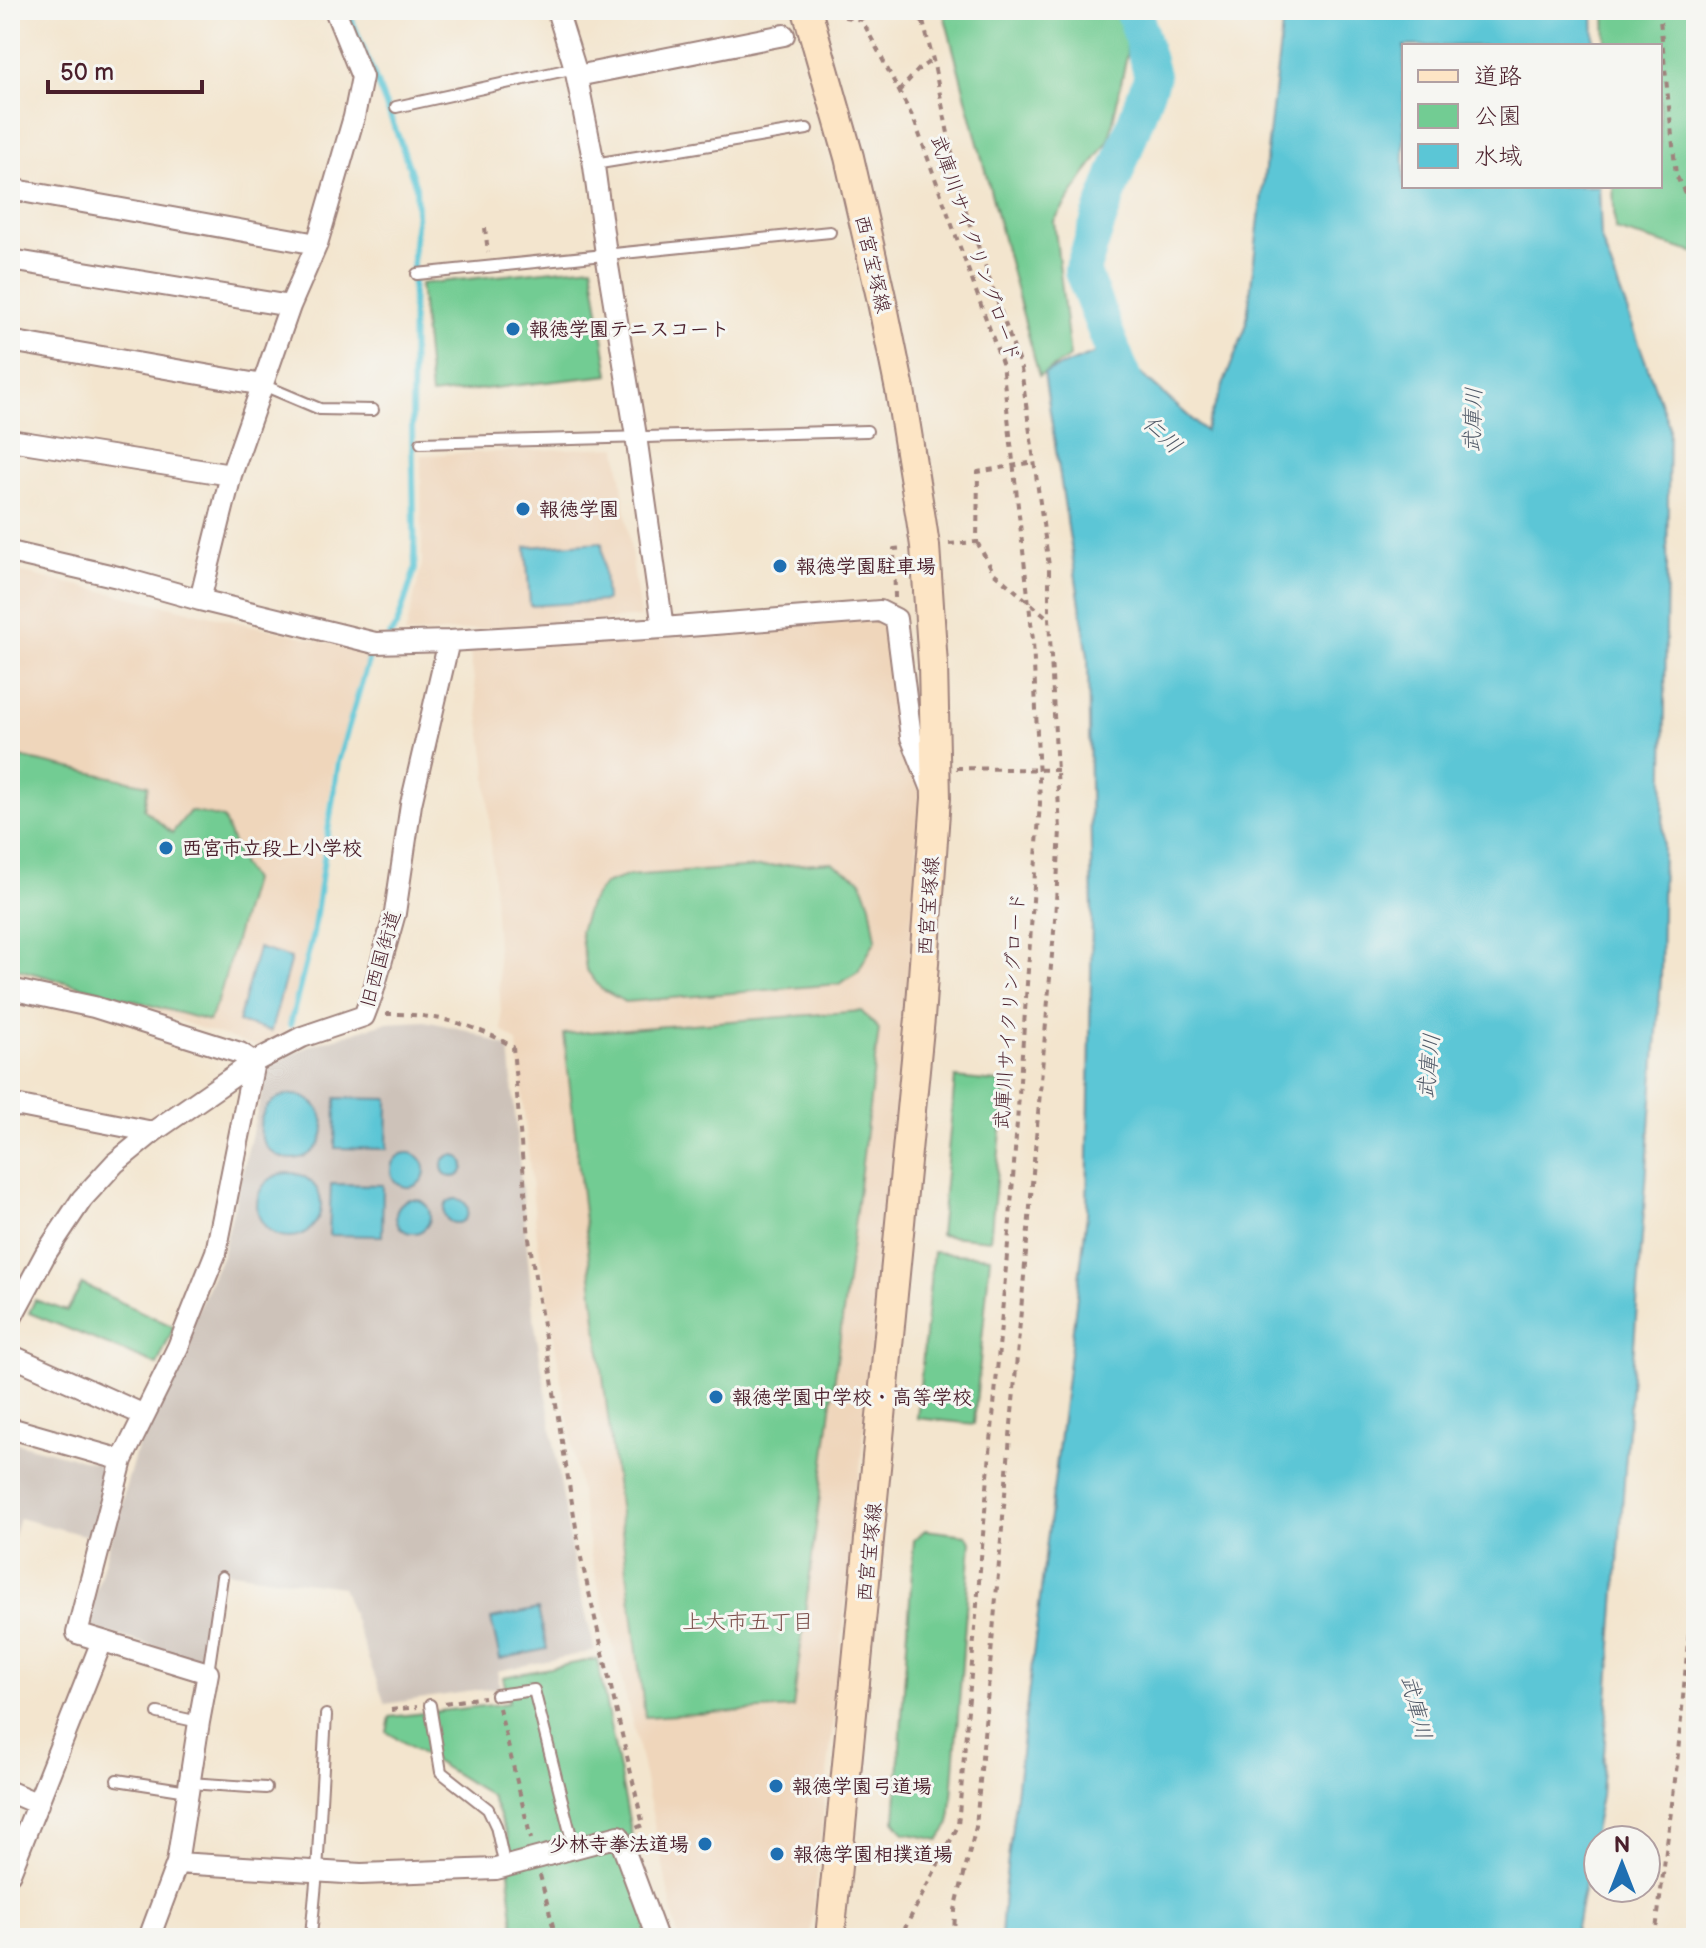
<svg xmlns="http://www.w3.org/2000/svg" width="1706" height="1948" font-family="'Balsamiq Sans','Klee One',sans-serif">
	<rect width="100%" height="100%" fill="#f6f6f2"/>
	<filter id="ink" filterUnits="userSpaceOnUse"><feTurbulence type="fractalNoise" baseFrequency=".0125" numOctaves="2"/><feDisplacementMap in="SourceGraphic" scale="16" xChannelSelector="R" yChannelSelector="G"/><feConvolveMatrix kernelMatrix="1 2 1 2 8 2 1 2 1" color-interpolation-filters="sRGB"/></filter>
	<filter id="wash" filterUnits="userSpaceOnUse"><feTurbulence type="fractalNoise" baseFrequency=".006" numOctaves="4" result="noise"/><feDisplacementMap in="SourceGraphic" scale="32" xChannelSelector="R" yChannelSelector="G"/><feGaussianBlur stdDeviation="1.8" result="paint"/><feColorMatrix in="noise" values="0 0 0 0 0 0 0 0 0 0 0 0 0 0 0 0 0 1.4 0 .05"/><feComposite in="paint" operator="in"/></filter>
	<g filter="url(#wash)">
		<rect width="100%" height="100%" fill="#f3e5ce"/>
		<!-- built -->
		<path fill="#efd6bb" d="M617 447 640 617 405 635 422 564 421 455Z
			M10 570 374 653 333 764 311 932 285 1034 261 1048 99 995 10 975Z
			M877 618 889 636 902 735 920 791 908 1018 810 1938H678L638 1746 591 1557 537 1237 517 1042 502 1030 486 762 469 647Z"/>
		<!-- industrial -->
		<path fill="#cdc2b9" d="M425 1021 466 1030 509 1048 533 1313 574 1567 595 1651 497 1671 500 1687 385 1704 342 1587 216 1570 207 1662 86 1626 136 1451 223 1252 268 1067 309 1046 385 1023Z
			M10 1441 105 1466 110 1480 95 1538 19 1518 11 1545H10Z"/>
		<!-- green -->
		<path fill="#72cc93" stroke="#5e765f" stroke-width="2" d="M943 10H1106L1126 26 1127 55 1109 140 1054 221 1070 357 1039 376Z
			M1605 10H1696V253L1615 230 1613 186H1660V46H1606Z
			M592 266 609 375 431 395 420 284Z
			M10 755 148 785 144 809 172 833 190 811 223 818 242 865 252 880 219 998 209 1021 10 967Z
			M831 862 861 880 870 904 876 939 858 972 839 984 625 1002 601 989 586 969 580 931 589 904 604 884 627 876Z
			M861 1011 879 1029 793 1708 645 1717 596 1320 564 1034Z
			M955 1078 1006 1083 990 1240 940 1235Z
			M933 1252 990 1257 974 1424 917 1418Z
			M82 1284 174 1327 157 1365 29 1313 35 1300 67 1311Z
			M925 1530 966 1535 971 1542 950 1824 939 1840 904 1833 895 1821 914 1540Z
			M597 1659 637 1861 654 1935 638 1938H515L510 1891 508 1838 491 1796 387 1732 390 1717 509 1703 503 1677Z"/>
		<!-- water -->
		<path fill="#5bc6d6" stroke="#527280" stroke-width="2" d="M1284 10H1593L1594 46H1404V186H1599L1601 239 1669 426 1661 978 1601 1795 1574 1938H1001L1004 1892 1087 1214 1092 914 1088 656 1044 373 1111 347 1205 431 1246 327Z
			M602 542 606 601 530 606 526 547Z
			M258 948 291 958 271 1031 238 1022Z
			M260 1127a32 32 0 1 1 64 0a32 32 0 1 1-64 0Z
			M336 1098 388 1099 387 1149 335 1148Z
			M391 1170a17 17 0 1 1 34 0a17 17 0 1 1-34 0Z
			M442 1166a11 11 0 1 1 22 0a11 11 0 1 1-22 0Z
			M257 1205a32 32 0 1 1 64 0a32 32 0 1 1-64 0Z
			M331 1184 383 1185 382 1236 329 1235Z
			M444 1211a12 12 0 1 1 24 0a12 12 0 1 1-24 0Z
			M396 1216a17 17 0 1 1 34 0a17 17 0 1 1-34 0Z
			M538 1609 547 1649 500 1659 491 1619Z"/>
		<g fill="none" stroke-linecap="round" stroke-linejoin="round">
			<!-- stream -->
			<path stroke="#5bc6d6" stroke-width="6" d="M348 10 400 141 416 187 417 213 413 256 412 428 415 569 397 625 390 635
				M290 1025 313 934 338 762 371 651"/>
			<!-- river -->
			<path stroke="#5bc6d6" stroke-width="36" d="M1129 392 1082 271 1099 219 1152 76 1136 17 1131 10"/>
		</g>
	</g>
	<g filter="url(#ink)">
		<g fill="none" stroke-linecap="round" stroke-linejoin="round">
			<!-- lane casing -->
			<g stroke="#9e827c" stroke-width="14">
				<path id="lane" d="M396 107 575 68
					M594 164 807 129
					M417 274 830 232
					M263 385 320 409 373 410
					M421 443 867 431
					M208 1673 222 1577
					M496 1695 534 1690 574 1848
					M430 1705 441 1772 488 1809 496 1826 505 1867
					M158 1713 199 1722
					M117 1780 188 1791
					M189 1783 266 1788
					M311 1936 317 1872 326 1715"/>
			</g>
			<!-- street casing -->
			<g stroke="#9e827c" stroke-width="24">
				<path id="street" d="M557 10 575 68 593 159 606 254 636 436 663 628
					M577 76 784 35
					M10 189 317 244
					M11 260 290 306
					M10 341 263 385
					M10 440 231 475
					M10 552 118 577 200 600 375 643 449 641
					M200 600 231 475 290 306 317 244 354 117 362 77 335 10
					M10 989 94 1007 240 1053 254 1062 216 1252 178 1347 122 1460 77 1633 208 1673 199 1722 177 1863 149 1938
					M10 1107 20 1106 153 1132
					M10 1320 46 1253 82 1199 115 1163 153 1132 254 1062 302 1037 364 1016 372 995 395 913 411 804 449 641 663 628 880 611 896 619 911 737 931 787
					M10 1355 144 1415
					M10 1428 122 1460
					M10 1792 38 1804
					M177 1863 361 1874 496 1869 619 1836 657 1938
					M10 1873 102 1641"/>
			</g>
			<!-- secondary casing -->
			<g stroke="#9e827c" stroke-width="32">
				<path id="secondary" d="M807 10 849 157 881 297 900 390 921 519 925 546 933 665 936 798 920 1018 830 1938"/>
			</g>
			<!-- path -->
			<path stroke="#9e827c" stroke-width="4" stroke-dasharray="6 6" stroke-linecap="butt" d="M835 10 845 17 862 20 914 120 1002 363 1033 640 1040 803 1010 1220 958 1826 904 1930 903 1938
				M911 10 923 23
				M920 10 933 60 961 197 1021 369 1049 566V618L1060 830 1055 920 976 1827 955 1910 954 1938
				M1659 10 1676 175 1696 215
				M899 91 919 69 932 60
				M485 228 488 252
				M977 542 994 573 1048 618
				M949 544 977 542 978 472 1034 462
				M895 598 894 549 904 548
				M956 768 1058 770
				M386 1014C429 1013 476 1024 513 1047L529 1239 581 1558 643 1825 636 1828
				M445 1703 484 1697
				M499 1708 531 1839
				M391 1710 417 1707
				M540 1875 556 1938
				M1655 1938 1677 1764 1696 1553"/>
			<!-- lane -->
			<use href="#lane" stroke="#fff" stroke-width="10"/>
			<!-- street -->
			<use href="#street" stroke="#fff" stroke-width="20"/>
			<!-- secondary -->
			<use href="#secondary" stroke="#fde5c5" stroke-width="28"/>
		</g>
	</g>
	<!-- markers -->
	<g fill="#1f6fb2" stroke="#f6f6f2" stroke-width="3">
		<circle cx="513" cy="329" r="8"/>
		<circle cx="523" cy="509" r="8"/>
		<circle cx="780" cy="566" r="8"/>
		<circle cx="166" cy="848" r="8"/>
		<circle cx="716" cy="1397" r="8"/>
		<circle cx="776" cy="1786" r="8"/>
		<circle cx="705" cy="1844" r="8"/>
		<circle cx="777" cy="1854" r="8"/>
	</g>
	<g text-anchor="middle" stroke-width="6" stroke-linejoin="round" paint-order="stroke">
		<!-- street labels -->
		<g font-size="20" fill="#4a1f2b" stroke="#f6f6f2">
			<text transform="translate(976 248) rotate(71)" y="7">武庫川サイクリングロード</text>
			<text transform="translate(873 264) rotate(77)" y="7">西宮宝塚線</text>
			<text transform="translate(928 906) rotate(-86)" y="7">西宮宝塚線</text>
			<text transform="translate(380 959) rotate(-74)" y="7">旧西国街道</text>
			<text transform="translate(1009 1011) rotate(-86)" y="7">武庫川サイクリングロード</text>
			<text transform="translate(869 1552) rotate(-84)" y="7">西宮宝塚線</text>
		</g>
		<!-- poi labels -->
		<g font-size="20" font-weight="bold" fill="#4a1f2b" stroke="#f6f6f2" text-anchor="start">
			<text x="529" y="336">報徳学園テニスコート</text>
			<text x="539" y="516">報徳学園</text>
			<text x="796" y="573">報徳学園駐車場</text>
			<text x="182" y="855">西宮市立段上小学校</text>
			<text x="732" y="1404">報徳学園中学校・高等学校</text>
			<text x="792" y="1793">報徳学園弓道場</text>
			<text x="689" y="1851" text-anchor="end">少林寺拳法道場</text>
			<text x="793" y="1861">報徳学園相撲道場</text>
		</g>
		<!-- water labels -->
		<g font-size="22" font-style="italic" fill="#505967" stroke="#f6f6f2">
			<text transform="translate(1472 420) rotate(-88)" y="8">武庫川</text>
			<text transform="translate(1163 434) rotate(43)" y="8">仁川</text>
			<text transform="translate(1428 1066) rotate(-84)" y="8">武庫川</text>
			<text transform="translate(1417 1707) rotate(76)" y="8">武庫川</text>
		</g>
		<!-- neighbourhood labels -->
		<g font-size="22" fill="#7d504c" stroke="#f6f6f2">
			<text x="748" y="1629">上大市五丁目</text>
		</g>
	</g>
	<!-- margin -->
	<rect width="1706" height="1948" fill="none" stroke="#f6f6f2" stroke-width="40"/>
	<!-- legend -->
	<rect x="1402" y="44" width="260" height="144" fill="#f6f6f2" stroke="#b1a0a2" stroke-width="2"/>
	<rect x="1418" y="70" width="40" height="12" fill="#fde5c5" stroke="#b1a0a2" stroke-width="2"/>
	<text x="1474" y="84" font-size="24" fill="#4a1f2b">道路</text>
	<rect x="1418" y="104" width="40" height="24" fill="#72cc93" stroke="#b1a0a2" stroke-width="2"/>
	<text x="1474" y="124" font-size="24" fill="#4a1f2b">公園</text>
	<rect x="1418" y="144" width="40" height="24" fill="#5bc6d6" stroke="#b1a0a2" stroke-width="2"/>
	<text x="1474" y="164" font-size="24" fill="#4a1f2b">水域</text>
	<!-- north arrow -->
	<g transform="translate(1622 1864)"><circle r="38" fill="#f6f6f2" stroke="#b1a0a2" stroke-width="2"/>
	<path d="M0-6L14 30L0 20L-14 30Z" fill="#1f6fb2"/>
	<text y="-12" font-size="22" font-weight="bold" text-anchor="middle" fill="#4a1f2b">N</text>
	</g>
	<!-- scale -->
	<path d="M48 80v12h154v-12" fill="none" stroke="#4a1f2b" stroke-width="4"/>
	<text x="60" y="80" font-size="24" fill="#4a1f2b" stroke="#f6f6f2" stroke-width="6" paint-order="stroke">50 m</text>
</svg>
